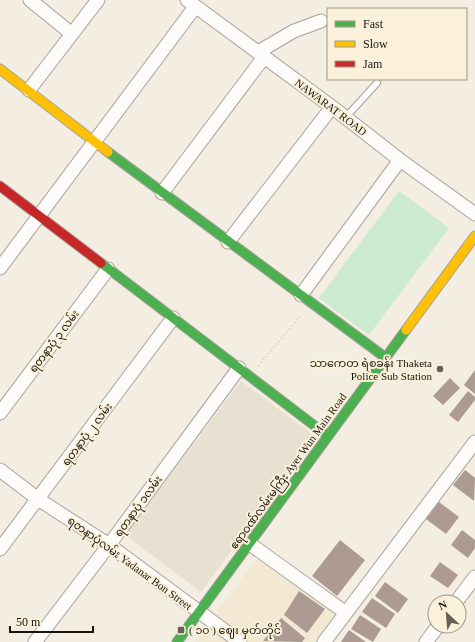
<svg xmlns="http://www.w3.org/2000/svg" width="475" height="642" font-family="'Times New Roman','Noto Sans Myanmar',serif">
	<rect width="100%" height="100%" fill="#f3ede2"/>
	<!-- built -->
	<path fill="#f2e8d3" d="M258 557 348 623 334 642H195Z"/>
	<!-- education -->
	<path fill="#e8e1d1" d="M241 381 315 436 201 592 125 535Z"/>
	<!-- green -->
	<path fill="#cceace" d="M399 191 449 228 369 335 319 298Z"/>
	<!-- building -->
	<path fill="#ac9a93" d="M475 370V394L464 385Z
		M450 378 460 388 443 405 433 396Z
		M468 391 475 397V400L458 422 449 415Z
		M465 470 475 478 474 501 453 485Z
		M439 502 459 517 446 534 426 519Z
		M462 530 475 540V548L468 558 451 545Z
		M340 540 365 560 337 596 312 576Z
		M440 562 458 575 448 588 430 576Z
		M385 582 408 599 398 613 375 596Z
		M299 591 325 609 307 633 284 615Z
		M372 598 395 614 386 628 362 612Z
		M360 615 381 629 373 642 351 629Z
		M281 618 305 638 302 642 263 641Z
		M349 630 366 642H341Z"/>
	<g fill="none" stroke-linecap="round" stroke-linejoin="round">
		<!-- lane casing -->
		<g stroke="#a7a299" stroke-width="8">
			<path id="lane" d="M346 117 377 83"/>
		</g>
		<!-- street casing -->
		<g stroke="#a7a299" stroke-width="15">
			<path id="street" d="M30 0 72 34
				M187 0 332 107 400 160 475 214
				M258 52 294 31 321 21
				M29 90 98 0
				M162 193 264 57
				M228 242 332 107
				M0 268 195 7
				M301 295 400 160
				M0 413 108 269
				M0 470 38 499 109 545 240 642
				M250 544 346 613
				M0 549 173 318
				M456 602 475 577
				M35 642 109 545 239 368
				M324 642 475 442
				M426 642 438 626"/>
		</g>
		<!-- fast casing -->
		<g stroke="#a7a299" stroke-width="11">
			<path id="fast" d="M108 152 386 358
				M101 263 328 436
				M177 642 406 330"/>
		</g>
		<!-- slow casing -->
		<g stroke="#a7a299" stroke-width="11">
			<path id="slow" d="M0 69 108 152
				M406 330 475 236"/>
		</g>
		<!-- jam casing -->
		<g stroke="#a7a299" stroke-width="11">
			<path id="jam" d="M0 186 101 263"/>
		</g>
		<!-- path -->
		<path stroke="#d0cecb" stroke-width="2" stroke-dasharray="1 3" stroke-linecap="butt" d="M258 366 302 314"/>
		<!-- lane -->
		<use href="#lane" stroke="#fdfcfb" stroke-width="6"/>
		<!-- street -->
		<use href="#street" stroke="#fdfcfb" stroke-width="13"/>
		<!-- fast -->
		<use href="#fast" stroke="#4caf50" stroke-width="9"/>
		<!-- slow -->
		<use href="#slow" stroke="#ffc107" stroke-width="9"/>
		<!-- jam -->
		<use href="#jam" stroke="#c62828" stroke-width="9"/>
	</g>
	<!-- markers -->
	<g fill="#646057" stroke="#fbf0da" stroke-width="1.5">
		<circle cx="440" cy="369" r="4"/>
		<rect x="177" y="626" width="8" height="8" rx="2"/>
	</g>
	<g text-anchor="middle" stroke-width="4" stroke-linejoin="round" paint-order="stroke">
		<!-- street labels -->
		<g font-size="11" fill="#17140c" stroke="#fbf0da">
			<text transform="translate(331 107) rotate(37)" y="4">NAWARAT ROAD</text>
			<text transform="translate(54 341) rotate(-53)" y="4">ရတနာပုံ ၃ လမ်း</text>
			<text transform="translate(87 434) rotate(-53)" y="4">ရတနာပုံ ၂ လမ်း</text>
			<text transform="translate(288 471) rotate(-54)" y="4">ဧရာဝဏ်လမ်းမကြီး Ayer Wun Main Road</text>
			<text transform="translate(138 506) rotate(-54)" y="4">ရတနာပုံ ၁လမ်း</text>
			<text transform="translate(130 563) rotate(36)" y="4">ရတနာပုံလမ်း Yadanar Bon Street</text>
		</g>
		<!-- poi labels -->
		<g font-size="11" fill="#17140c" stroke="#fbf0da" text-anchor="end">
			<text x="432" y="367">သာကေတ ရဲစခန်း Thaketa<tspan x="432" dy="13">Police Sub Station</tspan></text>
			<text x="189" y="634" text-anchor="start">( ၁၀ ) ဈေး မှတ်တိုင်</text>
		</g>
	</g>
	<!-- legend -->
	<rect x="327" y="8" width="140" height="72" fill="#fbf0da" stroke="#a09888"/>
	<rect x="335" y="21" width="20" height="6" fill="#4caf50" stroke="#a09888"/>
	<text x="363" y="28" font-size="12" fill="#17140c">Fast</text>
	<rect x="335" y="41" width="20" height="6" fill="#ffc107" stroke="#a09888"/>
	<text x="363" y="48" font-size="12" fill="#17140c">Slow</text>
	<rect x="335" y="61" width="20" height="6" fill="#c62828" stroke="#a09888"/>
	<text x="363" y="68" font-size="12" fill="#17140c">Jam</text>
	<!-- north arrow -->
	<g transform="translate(447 614) rotate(334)"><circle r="19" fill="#fbf0da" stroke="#a09888"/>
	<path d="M0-3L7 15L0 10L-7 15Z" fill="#646057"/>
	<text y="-6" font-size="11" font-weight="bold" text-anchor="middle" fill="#17140c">N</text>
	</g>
	<!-- scale -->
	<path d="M10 626v6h83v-6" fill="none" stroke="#17140c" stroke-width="2"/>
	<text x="16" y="626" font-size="12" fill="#17140c" stroke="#fbf0da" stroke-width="3" paint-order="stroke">50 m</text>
</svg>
